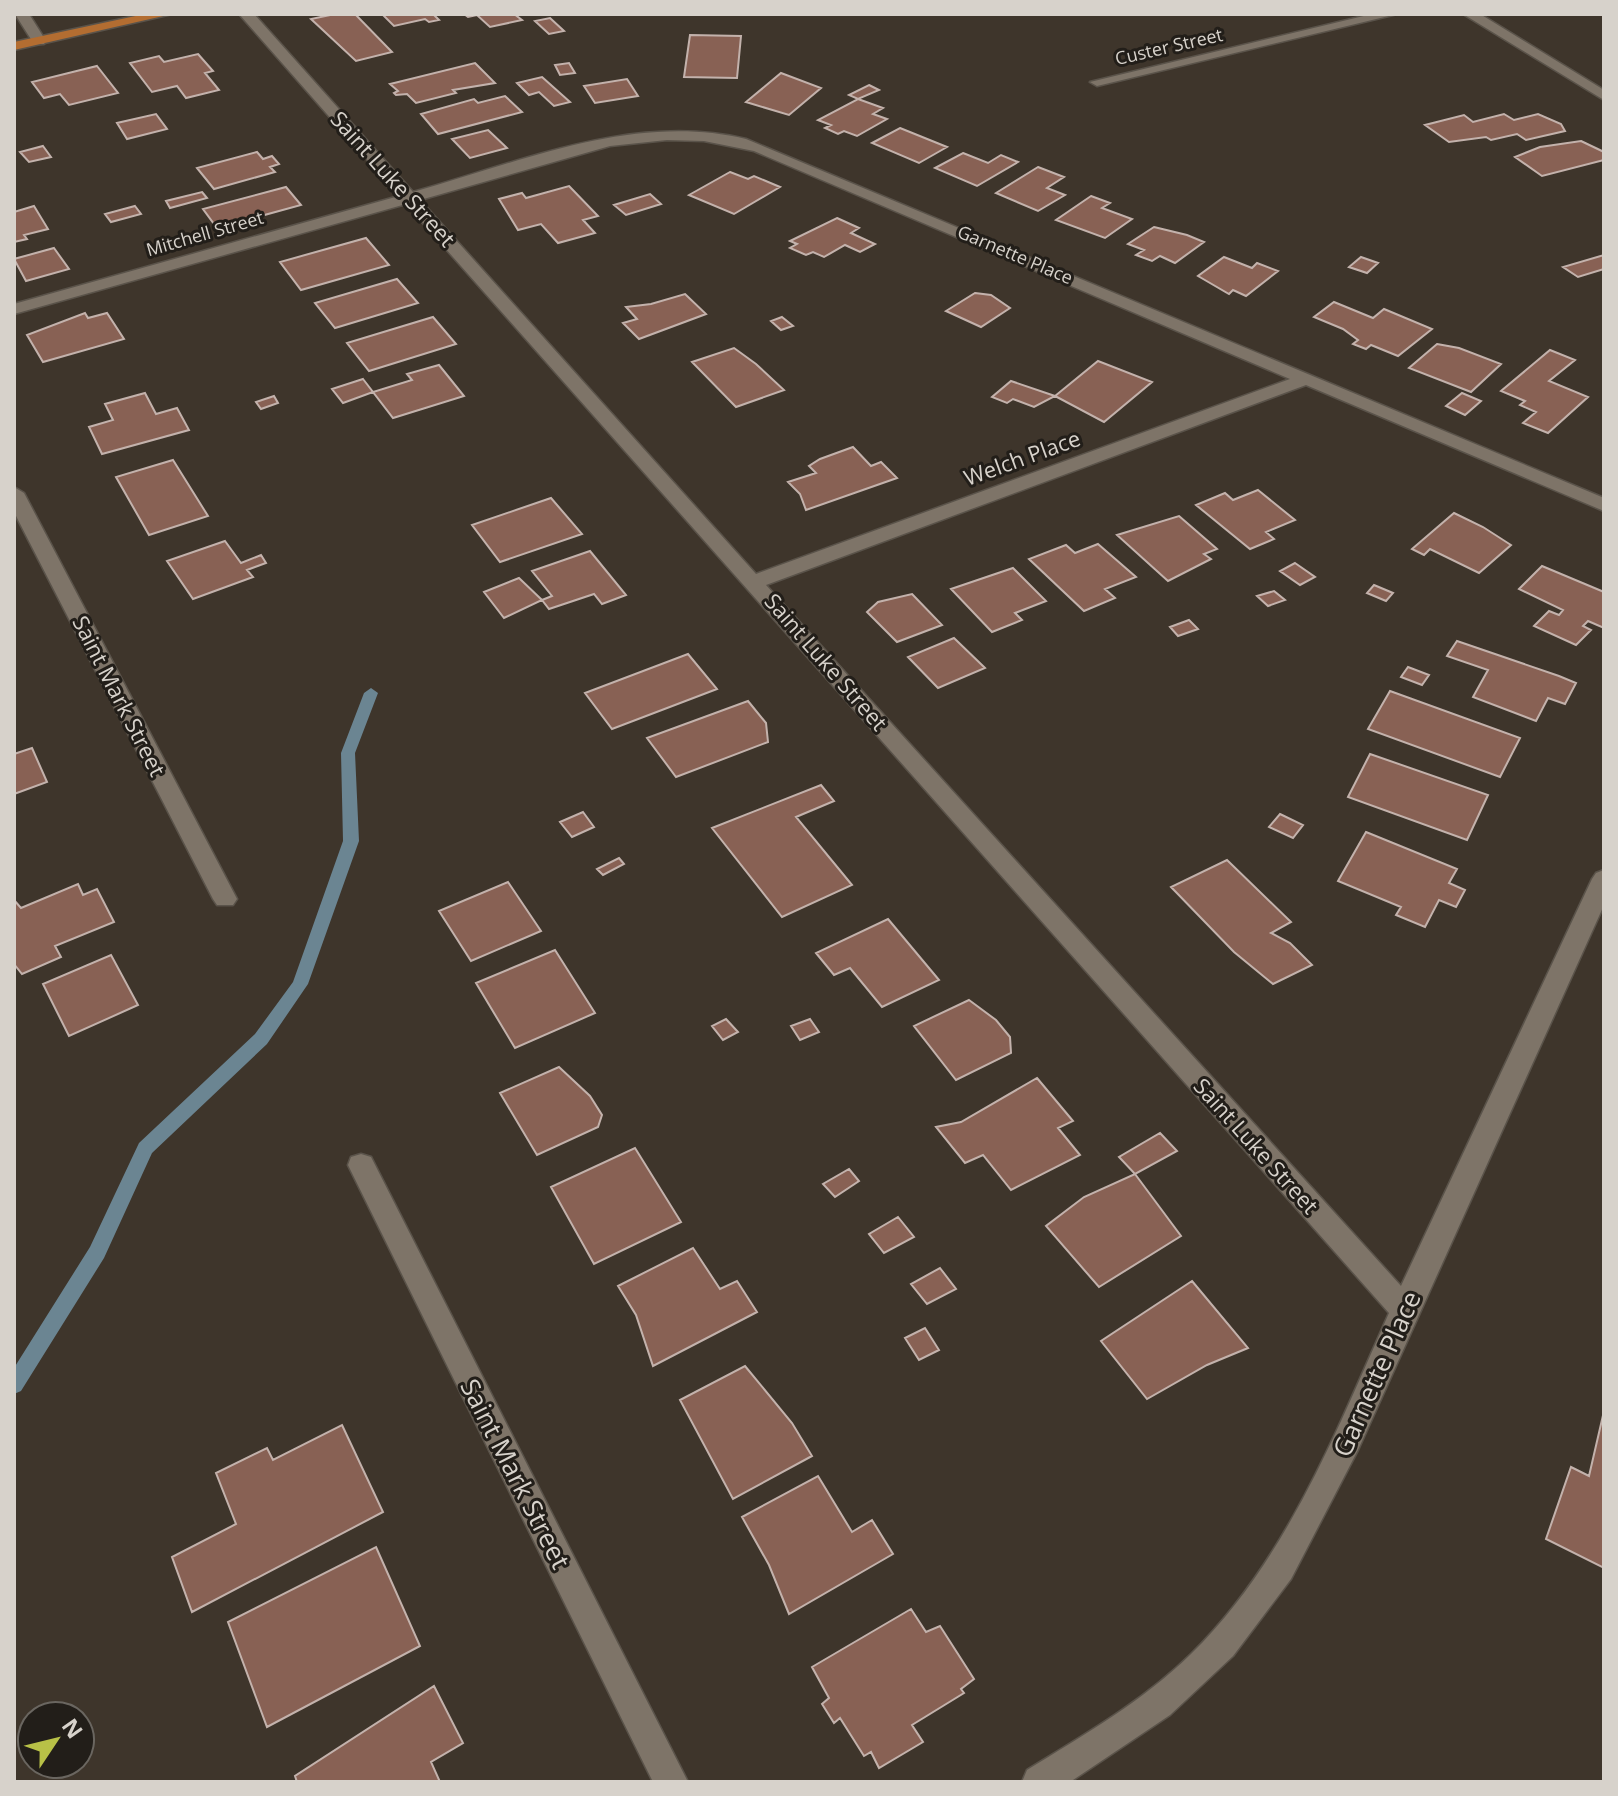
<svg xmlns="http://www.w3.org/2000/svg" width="1618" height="1796" font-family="'Open Sans',sans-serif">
	<rect width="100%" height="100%" fill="#3e352b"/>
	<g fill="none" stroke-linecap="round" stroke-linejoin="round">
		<!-- stream -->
		<path fill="#6b8592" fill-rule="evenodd" d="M371 688 378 693 355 753 359 841 308 984 267 1044 152 1153 104 1258 21 1391 14 1394V1368L90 1247 139 1143 255 1034 293 982 343 841 341 753 364 693Z"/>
	</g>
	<!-- building -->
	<path fill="#886154" stroke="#c3b2ac" stroke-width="2" d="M335 14H355L392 52 356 61 311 19Z
		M382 14H433L439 20 429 22 425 19 394 26Z
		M464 14H514L522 20 490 27 477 15 468 17Z
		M550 18 564 31 549 34 535 21Z
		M690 35 741 36 737 78 684 77Z
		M198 54 213 71 205 73 219 90 186 98 177 86 152 92 130 63 159 56 164 62Z
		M475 63 495 83 453 90 456 93 416 103 407 94 396 95 394 93 398 91 390 84Z
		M569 63 575 73 560 75 555 65Z
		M97 66 118 93 69 105 60 94 44 98 32 82Z
		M781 73 821 88 789 115 746 102Z
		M542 77 570 102 554 106 539 92 529 95 517 83Z
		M627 79 638 96 595 103 584 86Z
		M869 85 879 90 858 99 849 95Z
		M505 96 522 112 438 134 421 114 474 99 478 103Z
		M858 99 883 108 873 114 887 119 857 136 844 131 838 134 825 128 831 125 818 120Z
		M156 114 167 129 127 139 117 123Z
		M1504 114 1514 120 1538 114 1561 124 1565 131 1526 140 1517 134 1491 140 1486 137 1449 142 1425 125 1464 115 1473 122Z
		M900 128 947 147 919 163 872 143Z
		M488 130 507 148 470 158 452 139Z
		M1581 141 1604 152V160L1542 176 1515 157 1540 147Z
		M43 146 51 157 29 162 20 152Z
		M257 152 263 159 272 156 279 164 270 167 275 172 214 189 197 168Z
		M963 153 988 163 1001 155 1018 162 977 186 935 168Z
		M1038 167 1064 177 1047 188 1065 195 1038 211 996 193Z
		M730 172 748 179 754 176 780 187 734 214 689 195Z
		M569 186 598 216 583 220 595 233 558 243 541 224 518 230 499 199 522 193 526 198Z
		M286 187 301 205 217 228 203 209Z
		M202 192 207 198 170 208 166 201Z
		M650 194 661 204 626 215 614 205Z
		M1091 196 1110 203 1102 208 1132 219 1105 238 1056 220Z
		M34 206 48 229 24 235 27 239 14 242V212Z
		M135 206 141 214 111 222 105 214Z
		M837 218 859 228 851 233 875 244 860 252 845 245 824 257 813 252 806 255 790 248 797 244 790 241Z
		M1154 227 1187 235 1204 242 1175 263 1160 256 1152 261 1136 255 1144 250 1128 244Z
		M366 238 389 265 301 290 280 262Z
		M54 248 69 269 26 281 14 259Z
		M1604 255V269L1578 277 1563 267Z
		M1224 257 1252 268 1257 263 1278 271 1246 296 1233 290 1229 294 1198 276Z
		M1361 257 1378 263 1367 273 1349 267Z
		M397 279 418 303 335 328 315 303Z
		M975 293 991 295 1010 308 981 327 946 311Z
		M685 294 706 314 639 339 623 323 637 319 626 307 651 304Z
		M1334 302 1373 318 1384 309 1432 329 1398 356 1371 345 1366 349 1353 344 1358 340 1343 329 1314 317Z
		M85 313 88 318 107 313 124 339 43 362 27 335Z
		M433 317 456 344 369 371 347 343Z
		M782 317 793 326 781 330 771 321Z
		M1437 344 1459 348 1501 364 1471 392 1409 368Z
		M734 348 756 364 784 390 736 407 692 362Z
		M1550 350 1575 360 1549 381 1588 397 1548 433 1523 423 1536 412 1520 405 1525 401 1501 391Z
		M1098 361 1152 382 1104 422 1055 396Z
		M439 365 464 396 393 418 373 392 412 380 407 374Z
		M363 379 373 392 343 403 332 389Z
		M1011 381 1055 396 1034 407 1013 399 1007 403 992 397Z
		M145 393 156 414 177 408 189 430 102 454 89 427 113 420 105 404Z
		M1462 393 1481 401 1465 415 1446 406Z
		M274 396 278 403 261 409 256 402Z
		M853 447 871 466 881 462 897 478 806 510 800 494 788 482 816 473 809 466 820 459Z
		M173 460 208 516 149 535 116 477Z
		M1258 490 1295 520 1266 532 1274 539 1250 549 1196 505 1225 493 1233 500Z
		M551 498 582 534 500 562 472 525Z
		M1454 513 1483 527 1511 545 1479 573 1430 549 1424 555 1412 549Z
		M1179 516 1217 549 1204 554 1211 559 1168 581 1117 535Z
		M225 541 241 563 261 555 266 563 247 570 253 577 193 599 167 561Z
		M1098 544 1136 577 1105 589 1115 598 1084 611 1029 559 1066 545 1075 553Z
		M590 551 626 595 602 604 594 594 549 609 542 600 552 596 532 571Z
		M1295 563 1315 577 1300 585 1280 571Z
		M1542 566 1604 592V628L1588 621 1583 626 1591 630 1576 645 1534 626 1549 611 1559 615 1563 610 1519 589Z
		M1013 568 1046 601 1015 613 1022 620 992 632 951 589Z
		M519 578 542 600 504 618 484 592Z
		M1374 585 1393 593 1386 601 1367 593Z
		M1274 591 1285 600 1268 606 1257 596Z
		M912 594 942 625 897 642 867 612 878 602Z
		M1189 620 1198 629 1178 636 1170 627Z
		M954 638 985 668 938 688 908 657Z
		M1457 641 1559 676 1576 683 1565 704 1548 698 1536 721 1473 697 1488 670 1447 656Z
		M688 654 717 689 612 729 585 693Z
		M1408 667 1429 675 1422 685 1401 677Z
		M1390 691 1520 738 1500 777 1368 729Z
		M748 701 766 723 768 742 676 777 647 738Z
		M32 748 47 782 14 794V754Z
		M1370 754 1488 795 1467 840 1348 797Z
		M821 785 834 801 796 817 852 885 782 917 712 828Z
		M583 812 594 827 572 837 560 822Z
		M1280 814 1303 825 1293 838 1269 827Z
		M1366 832 1457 869 1449 883 1465 890 1456 907 1439 900 1425 927 1396 915 1401 907 1338 881Z
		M619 858 624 864 603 875 597 869Z
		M1227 860 1291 922 1271 933 1290 943 1312 965 1273 984 1234 952 1171 887Z
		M508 882 541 931 471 961 439 911Z
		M78 884 83 895 97 889 114 922 55 946 61 957 22 974 14 964V900L21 908Z
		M888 919 939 980 882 1007 850 968 834 975 816 953Z
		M555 950 595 1013 515 1048 476 983Z
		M111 955 138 1005 69 1036 43 984Z
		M969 1000 996 1020 1010 1037 1011 1053 956 1080 914 1026Z
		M726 1019 738 1032 723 1040 712 1026Z
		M810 1019 819 1032 800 1040 791 1026Z
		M559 1067 590 1096 602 1115 598 1127 537 1155 500 1093Z
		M1037 1078 1073 1121 1058 1128 1080 1155 1011 1190 983 1155 965 1163 936 1127 961 1122Z
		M1160 1133 1177 1151 1135 1174 1119 1157Z
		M635 1148 681 1222 594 1264 551 1187Z
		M849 1169 859 1181 835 1197 823 1184Z
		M1135 1174 1181 1236 1099 1287 1046 1226 1084 1197Z
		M898 1217 914 1237 884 1253 869 1234Z
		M693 1248 720 1289 737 1281 757 1312 653 1366 636 1315 618 1286Z
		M940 1268 956 1289 927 1304 911 1284Z
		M1192 1281 1248 1348 1207 1365 1147 1399 1101 1341Z
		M925 1328 939 1350 919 1360 905 1338Z
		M745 1366 792 1423 812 1456 733 1499 680 1400Z
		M1604 1411V1568L1546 1539 1571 1467 1589 1476Z
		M342 1425 383 1512 192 1612 172 1557 236 1524 216 1473 267 1448 273 1460Z
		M818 1476 852 1532 872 1520 893 1554 789 1614 769 1565 742 1517Z
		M376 1547 420 1646 267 1727 228 1622Z
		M911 1609 926 1632 940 1626 974 1679 961 1689 964 1693 912 1725 923 1742 879 1768 871 1752 864 1756 840 1718 834 1723 822 1704 829 1698 812 1667Z
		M434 1686 463 1743 431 1762 440 1782H297L295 1776Z"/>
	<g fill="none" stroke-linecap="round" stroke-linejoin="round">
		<!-- minor casing -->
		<g stroke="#5a534a" stroke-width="3">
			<path id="minor" d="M15 14H29L46 41 44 44H34Z
				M239 14H254L413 192C520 162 635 112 746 139L1604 498V511L1306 385 766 585 1401 1286 1592 879 1596 873 1604 870V905L1358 1450 1291 1579 1233 1656 1170 1715 1070 1782H1022L1027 1770C1084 1735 1143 1701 1191 1654 1286 1561 1336 1432 1389 1313L406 204 14 314V304L399 196ZM667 140 704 141 754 151 1290 379 756 574 420 200 610 146Z
				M1372 14H1397L1097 86 1090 82Z
				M1463 14H1480L1604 90V100Z
				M14 487 24 493 237 899 233 905H217L213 899 14 512Z
				M361 1154 371 1157 688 1782H653L348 1165 351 1157Z"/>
		</g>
		<!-- major casing -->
		<g stroke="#5a534a" stroke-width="3">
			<path id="major" d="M145 14H172L14 50V42Z"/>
		</g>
		<!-- minor -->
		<use href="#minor" fill="#7e7468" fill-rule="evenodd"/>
		<!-- major -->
		<use href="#major" fill="#b36d31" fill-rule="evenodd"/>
	</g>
	<g text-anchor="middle" stroke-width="6" stroke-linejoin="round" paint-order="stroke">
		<!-- far-street labels -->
		<g font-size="18" fill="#d7d2cb" stroke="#221e19">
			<text transform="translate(1169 47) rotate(-13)" y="6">Custer Street</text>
			<text transform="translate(205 234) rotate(-16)" y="6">Mitchell Street</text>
			<text transform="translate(1015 255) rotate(23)" y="6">Garnette Place</text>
		</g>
		<!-- street labels -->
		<g font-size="22" fill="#d7d2cb" stroke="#221e19">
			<text transform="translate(393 179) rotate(48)" y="8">Saint Luke Street</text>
			<text transform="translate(1022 458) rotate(-20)" y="8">Welch Place</text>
			<text transform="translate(826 662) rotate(49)" y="8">Saint Luke Street</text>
			<text transform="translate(119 696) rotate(63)" y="8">Saint Mark Street</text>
			<text transform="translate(1256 1146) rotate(48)" y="8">Saint Luke Street</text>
		</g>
		<!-- near-street labels -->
		<g font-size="26" fill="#d7d2cb" stroke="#221e19">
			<text transform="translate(1377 1374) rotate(-66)" y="9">Garnette Place</text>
			<text transform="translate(515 1474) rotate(63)" y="9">Saint Mark Street</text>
		</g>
	</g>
	<!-- border -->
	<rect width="1618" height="1796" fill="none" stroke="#d7d2cb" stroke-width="32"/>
	<!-- north arrow -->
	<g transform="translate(56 1740) rotate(55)"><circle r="38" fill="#221e19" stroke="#6a6660" stroke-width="2"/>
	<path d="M0-6L14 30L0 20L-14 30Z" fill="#b8c147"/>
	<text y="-12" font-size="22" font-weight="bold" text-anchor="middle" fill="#d7d2cb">N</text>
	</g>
</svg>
